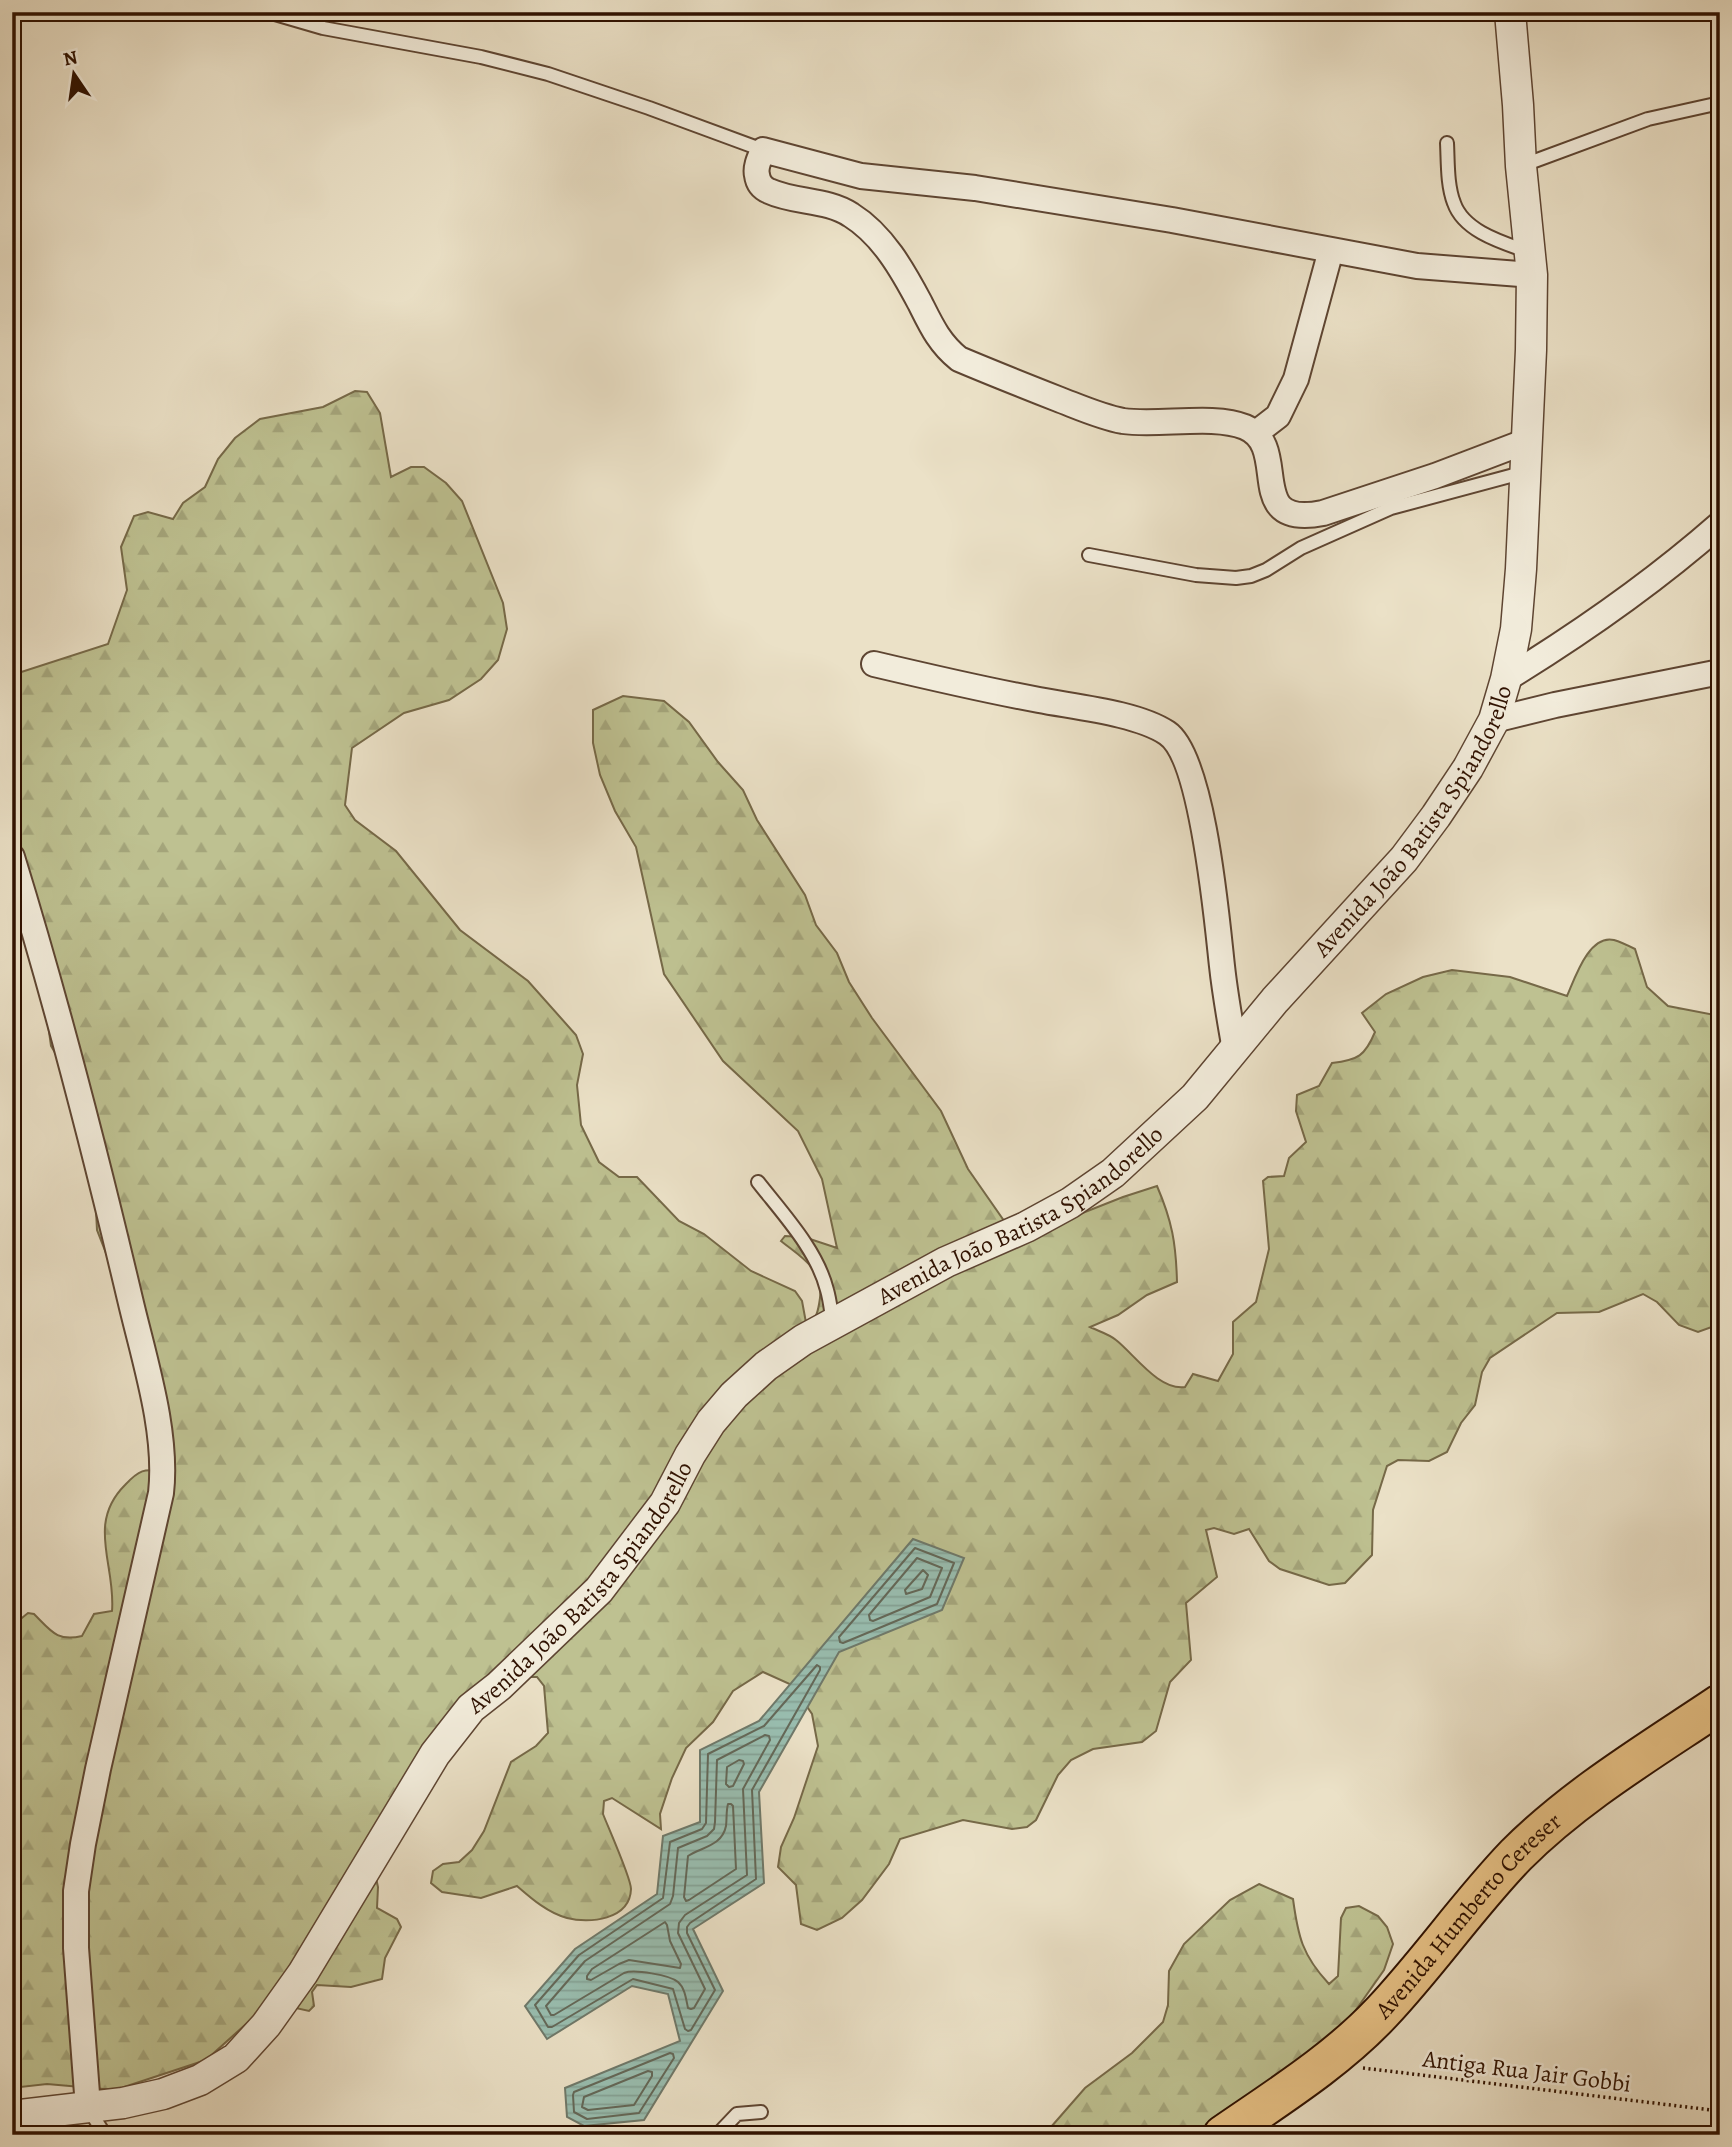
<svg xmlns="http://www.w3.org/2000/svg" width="1732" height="2147" viewBox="0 0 1732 2147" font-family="Alegreya,serif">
  <defs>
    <pattern id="forest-firs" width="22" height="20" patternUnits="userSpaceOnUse" patternTransform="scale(1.75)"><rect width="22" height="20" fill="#bec191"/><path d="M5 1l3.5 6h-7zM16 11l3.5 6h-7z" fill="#a4a57b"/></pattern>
    <pattern id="water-rules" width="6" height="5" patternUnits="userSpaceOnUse" patternTransform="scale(1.75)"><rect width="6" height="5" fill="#99beb0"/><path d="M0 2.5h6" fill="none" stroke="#84a296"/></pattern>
  </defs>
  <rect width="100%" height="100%" fill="#ebe1c7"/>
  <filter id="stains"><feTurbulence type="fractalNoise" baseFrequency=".00286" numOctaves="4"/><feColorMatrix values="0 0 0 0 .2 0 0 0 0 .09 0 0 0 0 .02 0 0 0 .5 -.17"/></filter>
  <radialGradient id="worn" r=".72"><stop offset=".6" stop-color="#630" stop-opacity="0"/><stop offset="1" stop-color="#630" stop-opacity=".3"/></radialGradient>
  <!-- forest -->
  <path fill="url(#forest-firs)" stroke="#766948" stroke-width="2" d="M355 391 367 392 380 413 391 477 411 467H424L446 483 462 501 503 603 507 629 498 660 481 679 449 700 404 713 352 748 345 805 355 820 396 851 460 930 528 981 576 1035 583 1054 577 1085 581 1125 599 1162 619 1177H637L679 1221 704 1234 751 1271 795 1291 802 1301 807 1328C817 1316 818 1313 820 1298 823 1268 802 1258 781 1241L785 1236 804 1237 837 1248 822 1179 798 1131 723 1061 664 974 636 847 615 811 600 775 593 743V710L623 696 664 701 689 722 718 762 743 790 757 820 805 895 816 925 837 953 849 982 872 1018 941 1111 968 1169 1007 1225 1042 1226 1080 1214 1123 1197 1157 1186C1172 1221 1176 1243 1177 1282L1147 1295 1118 1315 1090 1327C1098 1331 1109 1334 1116 1340 1134 1354 1159 1391 1185 1387L1193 1374 1218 1381 1233 1354V1322L1256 1302 1269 1249 1263 1181 1268 1177 1284 1176 1289 1158 1306 1142 1296 1111 1297 1095 1319 1086 1332 1063C1358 1060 1365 1056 1375 1032L1362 1013 1386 994 1423 977 1452 970 1510 977 1567 996C1575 978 1589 934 1614 940 1621 942 1629 946 1635 949L1647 987 1668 1006 1720 1016V1324L1698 1332 1679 1325 1657 1302 1643 1294 1599 1312 1557 1313 1490 1358 1482 1372 1475 1405 1461 1423 1447 1452 1429 1461 1398 1460 1387 1466 1373 1510 1372 1555 1345 1583 1329 1585 1280 1569 1269 1561 1249 1529 1234 1534 1214 1528 1206 1530 1217 1577 1186 1603 1191 1660 1170 1682 1156 1731 1142 1742 1093 1749 1071 1760 1058 1775 1036 1820 1027 1827 1012 1829 963 1820 900 1839 889 1864 862 1900 842 1918 817 1930 801 1924 796 1885 778 1867 781 1847 794 1818 818 1746 812 1714 792 1685 763 1672 733 1691 713 1722 686 1748 672 1778 660 1814 661 1829 612 1798 604 1801 603 1814C608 1827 631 1878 631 1889 630 1920 589 1924 567 1918 548 1913 532 1899 517 1886L481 1898 442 1892 431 1883 433 1871 443 1864 459 1862 472 1850 484 1831 511 1762 536 1746 548 1733 544 1686 537 1677H529L467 1705 372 1859 378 1887 377 1908 397 1919 401 1927 385 1958 382 1979 351 1987 317 1985 312 1992 314 2006 309 2011 278 2004 266 2006 206 2060 115 2090 47 2084 12 2088V1626L28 1613 34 1614C51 1631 57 1642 82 1636L94 1614 112 1611C116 1565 86 1524 125 1485 139 1470 144 1468 164 1472L127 1307 97 1230 91 1113 51 1046 42 981 12 891V675L108 644 127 590 121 547 134 516 148 512 173 519 183 503 205 487 218 459 235 438 260 419 323 407Z
    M1259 1884 1293 1899C1298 1936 1302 1955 1329 1984L1338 1976 1341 1918 1346 1908 1359 1906 1378 1916 1387 1927 1393 1944 1384 1970 1341 2031 1211 2135H1023L1051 2127 1085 2088 1132 2053 1163 2022 1168 2005 1169 1971 1184 1944 1230 1900Z"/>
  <!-- water -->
  <path fill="url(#water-rules)" stroke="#6f796a" stroke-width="2" d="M913 1539 964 1558 942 1610 839 1652 759 1792 764 1883 693 1929 723 1991 644 2120 584 2126 567 2117 565 2088 680 2041 668 1994 632 1986 547 2039 525 2006 575 1949 657 1894 663 1836 700 1822V1750L759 1721Z"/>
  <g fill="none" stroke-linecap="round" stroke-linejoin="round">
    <!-- shore -->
    <path stroke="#646858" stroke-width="2" d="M915 1548 954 1563 937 1604 843 1643 840 1642 839 1637Z
      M917 1558 942 1568 930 1597 873 1621 870 1620 869 1615Z
      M923 1570 928 1575 922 1589 906 1594 905 1590Z
      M817 1665 820 1667V1670L752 1790 756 1879 690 1923 687 1927V1933L715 1990 691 2030 688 2031 685 2029 673 1989 633 1979 552 2027H548L535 2005 579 1955 663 1898 670 1842 702 1829 706 1823 708 1754 764 1726Z
      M765 1735 769 1736 770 1740 743 1789 747 1875 685 1915 679 1923 678 1933 705 1989 694 2008 691 2009 688 2008C686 1999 685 1988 678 1982 670 1975 634 1969 624 1973L554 2015H551L546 2006 585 1961 670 1904 673 1896 678 1848 707 1836 714 1829 715 1822 717 1760Z
      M739 1760 743 1761 744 1764 733 1786 729 1787 726 1784 727 1767Z
      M728 1804H731L733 1806 736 1869 689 1900 686 1901 684 1897 688 1856C702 1847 722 1846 726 1826 727 1818 726 1811 728 1804Z
      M665 1922 667 1925 670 1941 681 1964 680 1968 629 1960 619 1964 591 1980 587 1979V1976L592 1969Z
      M670 2053 673 2054 674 2058 639 2113 587 2119 574 2112 573 2095 574 2092Z
      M648 2071 652 2072V2076L634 2105 588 2110 582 2107 584 2097Z"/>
    <defs>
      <path id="service" d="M268 12 323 28 481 57 548 74 649 108 763 150
        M1447 143C1448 162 1447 185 1454 203 1464 232 1504 243 1529 252
        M1521 166 1648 119 1720 103
        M1089 555 1196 575 1236 578 1251 576 1266 570 1301 548 1391 508 1525 472
        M758 1182C783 1214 817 1250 827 1290 830 1300 831 1312 833 1323
        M88 2108 105 2135
        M717 2135 737 2114 761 2112"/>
      <path id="minor" d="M1256 433 1278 416 1296 379 1331 250
        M1527 441 1435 476 1323 513C1241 529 1293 447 1245 427 1214 414 1159 426 1123 421 1101 417 1079 407 1058 399 1025 386 992 373 959 359 939 343 931 325 920 303 903 271 883 235 851 215 827 199 795 203 769 191 762 188 758 183 757 175 755 167 760 157 763 150L861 176 975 188 1172 220 1417 266 1532 275
        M874 664C929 677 984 690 1039 700 1075 707 1137 713 1167 733 1203 757 1217 921 1222 966 1225 994 1230 1022 1235 1050
        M1506 679C1581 633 1654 582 1720 524
        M1494 720 1555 705 1720 672
        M12 857C57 1003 95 1151 130 1299 144 1359 168 1432 161 1493L98 1769 83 1844 76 1891V1948L88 2107"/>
      <g id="tertiary">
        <path id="s1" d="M12 2116 123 2103 163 2094 200 2080 236 2058 266 2025 303 1973 435 1754 471 1708 499 1686 599 1590 665 1503 690 1455 711 1422 734 1395 766 1366 803 1340 946 1262 1026 1227 1070 1203 1113 1173 1195 1097 1275 1000 1404 859 1436 816 1468 768 1494 720 1506 679 1516 629 1521 569 1531 350 1532 275 1521 166 1518 105 1510 12"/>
      </g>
      <g id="primary">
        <path id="s2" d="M1223 2135C1278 2097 1336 2061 1382 2012 1429 1962 1468 1905 1516 1855 1576 1795 1650 1751 1720 1704"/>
      </g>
    </defs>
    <!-- service casing -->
    <use href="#service" stroke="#5e4532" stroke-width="16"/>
    <!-- minor casing -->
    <use href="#minor" stroke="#5e4532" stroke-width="28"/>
    <!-- tertiary casing -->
    <use href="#tertiary" stroke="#5e4532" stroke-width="33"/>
    <!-- primary casing -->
    <use href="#primary" stroke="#2f1100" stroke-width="42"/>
    <!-- path -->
    <path stroke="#2f1100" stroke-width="3.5" stroke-dasharray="2 3.5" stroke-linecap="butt" d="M1363 2068 1720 2111"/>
    <!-- service -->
    <use href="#service" stroke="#f2ecdb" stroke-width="12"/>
    <!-- minor -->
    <use href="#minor" stroke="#f2ecdb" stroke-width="24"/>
    <!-- tertiary -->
    <use href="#tertiary" stroke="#f2ecdb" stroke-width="30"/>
    <!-- primary -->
    <use href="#primary" stroke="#e6c084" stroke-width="38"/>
  </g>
  <g text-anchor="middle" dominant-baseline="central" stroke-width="5" stroke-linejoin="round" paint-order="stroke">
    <!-- street labels -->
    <g font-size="24" fill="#2f1100" stroke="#f2ecdb">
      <text stroke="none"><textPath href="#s1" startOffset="1976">Avenida João Batista Spiandorello</textPath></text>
      <text stroke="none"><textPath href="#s1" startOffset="1409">Avenida João Batista Spiandorello</textPath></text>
      <text stroke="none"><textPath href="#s1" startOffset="821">Avenida João Batista Spiandorello</textPath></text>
      <text stroke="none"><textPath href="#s2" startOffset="331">Avenida Humberto Cereser</textPath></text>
      <text transform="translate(1527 2071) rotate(7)">Antiga Rua Jair Gobbi</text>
    </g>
  </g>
  <!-- margin -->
  <rect width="1732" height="2147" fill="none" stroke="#ebe1c7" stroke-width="42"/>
  <rect x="14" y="14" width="1704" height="2119" fill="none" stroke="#2f1100" stroke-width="3.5"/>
  <rect x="21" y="21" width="1690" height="2105" fill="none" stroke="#2f1100" stroke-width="2"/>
  <!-- north arrow -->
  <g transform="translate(74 74) rotate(347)" stroke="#f2ecdb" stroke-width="5" paint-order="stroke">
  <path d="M0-5L12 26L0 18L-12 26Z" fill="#2f1100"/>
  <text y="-10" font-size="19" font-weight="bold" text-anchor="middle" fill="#2f1100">N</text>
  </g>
  <rect width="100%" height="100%" filter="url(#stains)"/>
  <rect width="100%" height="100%" fill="url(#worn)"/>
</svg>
